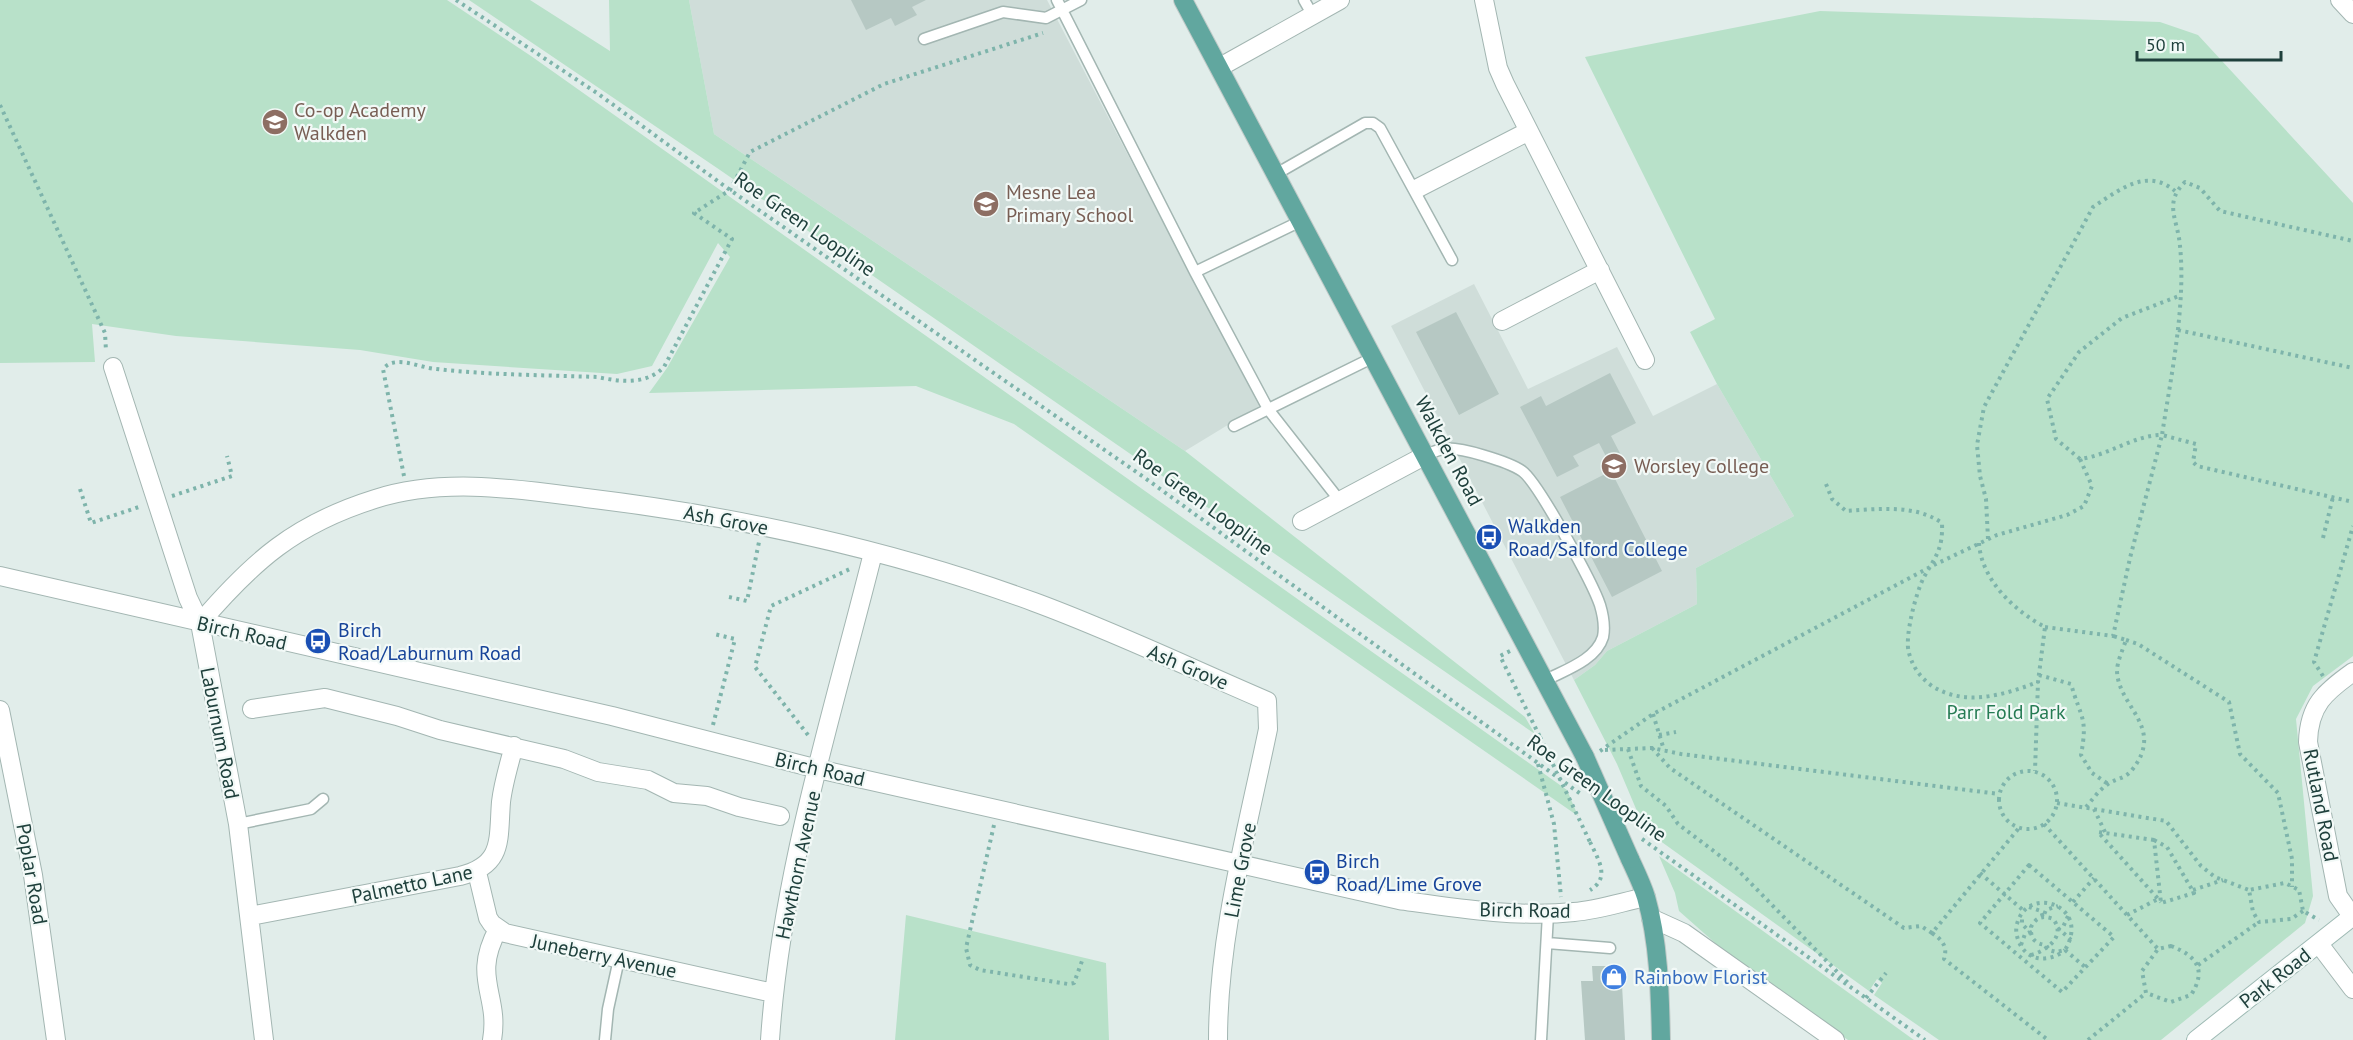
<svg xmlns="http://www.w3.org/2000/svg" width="2353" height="1040" viewBox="0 0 2353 1040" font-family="'PT Sans',sans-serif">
  <rect width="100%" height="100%" fill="#e1edea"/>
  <!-- built -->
  <path fill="#cfddd9" d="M689 0H1047L1259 406 1185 451 714 134Z
    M1474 284 1528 389 1617 347 1653 416 1717 384 1794 516 1696 568 1697 604 1607 651 1595 665 1574 680 1391 326Z"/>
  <!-- green -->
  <path fill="#b8e1c9" d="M0 0H447L531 56 1567 790 1578 816 1014 424 916 386 649 393 667 368 730 257 718 243 652 366 617 374 433 362 360 350 176 336 92 324 95 362 0 363Z
    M469 0H530L610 51 609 0H689L714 134 1185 451 1525 717 1535 734 720 170Z
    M1820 11 2160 22 2198 35 2353 203V656L2313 686 2296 719 2313 896 2305 923 2161 1040H1939L1874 995 1882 983 1877 979 1869 991 1645 830 1617 764 1574 680 1595 665 1607 651 1697 604 1696 568 1794 516 1717 384 1690 332 1715 319 1585 57Z
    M1659 856 1914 1040H1848L1723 950 1679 911 1675 893Z
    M906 915 1106 963 1109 1040H895Z"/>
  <!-- building -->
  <path fill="#b6c8c3" d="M851 0H926L912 7 917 15 895 26 891 18 866 30Z
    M1456 312 1499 394 1459 415 1416 332Z
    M1610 373 1636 423 1611 436 1623 459 1611 466 1599 443 1573 456 1579 466 1557 477 1520 407 1541 396 1546 406Z
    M1611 471 1662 571 1612 597 1560 497Z
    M1592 966H1621L1625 1040H1585L1581 981H1593Z"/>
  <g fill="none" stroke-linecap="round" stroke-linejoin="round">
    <defs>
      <path id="lane" d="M1057 0 1195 272 1268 409 1340 501
        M1304 0 1312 14
        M924 39 1003 12 1046 18 1081 0
        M1276 174 1365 123H1373L1380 128 1452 260
        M1195 272 1301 221
        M1234 426 1374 357
        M1426 455C1431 453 1437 450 1443 449 1459 446 1509 462 1522 471 1538 482 1593 584 1600 605 1603 615 1605 627 1603 637 1596 660 1565 670 1546 680
        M238 824 311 809 323 799
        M1547 943 1610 948
        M605 1040 608 1009 619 959
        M1541 1040 1548 914"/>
      <path id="street" d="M1484 0 1498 68 1505 84 1645 360
        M2340 0 2353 14
        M1220 67 1340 0
        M1418 188 1529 131
        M1502 321 1600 270
        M113 367 188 598 200 623 238 824 264 1040
        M1302 521 1426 455
        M0 576 612 716 818 769 1399 900C1456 908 1517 918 1574 912 1598 910 1622 902 1646 897
        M200 623C253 561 295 524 375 499 443 477 517 489 586 498 736 516 893 550 1034 602 1113 631 1190 668 1267 701L1268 729C1247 831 1218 936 1218 1040
        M252 709 325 698 397 716 440 730 564 759 598 772 648 780 674 793 707 796 739 807 780 816
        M0 710 33 875 56 1040
        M477 872 488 918 492 924 505 933 773 993
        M250 916 460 876C504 865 498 840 501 802 503 784 509 764 514 746
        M2352 916 2338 896 2308 742C2309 705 2325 692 2353 672
        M1651 918 1684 933 1835 1040
        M2319 944 2353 989
        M492 1040C500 994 471 979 498 929
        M770 1040C781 874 833 713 873 553"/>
      <path id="secondary" d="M2196 1040 2353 916"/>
      <path id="primary" d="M1183 0 1585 757
        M1630 859C1636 872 1642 884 1646 897 1659 942 1660 994 1661 1040"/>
    </defs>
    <!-- lane casing -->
    <use href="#lane" stroke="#a3b6b2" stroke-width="13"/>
    <!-- street casing -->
    <use href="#street" stroke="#a3b6b2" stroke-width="20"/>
    <!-- secondary casing -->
    <use href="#secondary" stroke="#9ebab4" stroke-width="20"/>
    <!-- primary casing -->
    <use href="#primary" stroke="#c0cac8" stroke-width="20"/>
    <!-- path -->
    <path stroke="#7eb4ab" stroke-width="4" stroke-dasharray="3 4.5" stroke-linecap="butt" d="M456 0 597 93 730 190 1145 478 1582 795
      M0 105 105 333 106 351
      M2178 330 2353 368
      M2080 459 2056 439 2047 399 2079 352 2122 318 2179 296
      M404 476 383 369C395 354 420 368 436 369 489 375 544 375 597 377 621 382 646 385 664 367L732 239 694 213 730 190 750 152 884 84 1043 33
      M1826 484 1832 499 1846 511C1878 509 1915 504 1942 523 1943 549 1936 556 1924 577 1916 592 1904 638 1909 653 1913 668 1921 678 1932 686 1965 707 2004 695 2038 682
      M80 489 91 523 139 507
      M172 496 232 476 227 456
      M2323 538 2333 497
      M1988 539 1986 499 1980 476 1977 445 1984 407 2093 207C2119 190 2147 167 2175 191
      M1979 543C1981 579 2014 611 2045 627L2038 682 2035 771
      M729 597 747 601 759 542
      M2045 627 2113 636 2130 558 2162 435 2196 444 2193 462 2197 466 2353 502
      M2126 640 2138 644 2229 702 2240 754 2278 793 2292 859V887
      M1510 651 1500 656 1540 737
      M2039 675 2071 684C2081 719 2088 717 2081 755L2092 773 2108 784
      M2323 676 2314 662 2353 526
      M1653 714 1664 750
      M713 725 735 639 714 634
      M808 735 755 667 771 606 852 568
      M1659 735 1676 732
      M1652 748 1670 768 1904 928 1921 926 1932 933 2019 828
      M1628 749 1641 786 1666 806 1678 824 1736 868 1850 985
      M1605 750 1652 748 1681 754 1999 794
      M1600 751 1653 714 1934 565 1997 535 2067 515 2084 506 2092 486 2080 459C2110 455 2134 435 2162 435 2171 376 2186 305 2180 246 2178 220 2163 203 2185 182L2200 188 2220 211 2353 241
      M1538 764 1554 824 1561 897
      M1999 800a29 29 0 1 1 58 0a29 29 0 1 1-58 0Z
      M2057 803 2166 821 2201 866 2215 877 2249 890
      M2086 807C2092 800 2100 789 2108 784 2117 778 2125 779 2132 770 2166 727 2118 707 2117 671 2117 662 2123 649 2126 640L2113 636
      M2094 809 2105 832
      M2044 824 2158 949
      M994 825 966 948 970 965 980 970 1068 984 1074 983 1082 961
      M1642 839 1925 1040
      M2154 840 2167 847 2194 893 2161 903Z
      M2154 840 2098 832 2161 902
      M1590 842C1598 859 1611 878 1590 890
      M2029 865 2114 937 2062 992 1980 923Z
      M1980 873 2024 911
      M2193 890 2223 880
      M2073 902 2094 878
      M2029 907 2041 911 2043 917 2046 910 2058 906
      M2303 911 2291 919 2259 922 2253 912 2249 890 2285 883 2299 890 2303 911 2319 920
      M2127 915 2158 899
      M2068 916 2063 927 2059 929 2071 940
      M1932 933C1942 940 1948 946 1944 959L2048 1040
      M2021 945 2025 934 2030 932 2022 924V917
      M2171 946C2197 956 2207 970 2191 995L2171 1002 2146 993 2142 971 2158 949Z
      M2065 950 2085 967
      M2031 955C2046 951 2067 936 2053 919 2043 915 2036 917 2031 927 2030 938 2035 944 2046 945L2049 950 2056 952 2065 950C2092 905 2027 884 2017 924 2015 931 2017 939 2021 946 2031 963 2052 961 2065 950
      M2198 965 2259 922
      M1866 998 1886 973
      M2088 1040 2146 993"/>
    <!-- lane -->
    <use href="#lane" stroke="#fff" stroke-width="10"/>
    <!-- street -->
    <use href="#street" stroke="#fff" stroke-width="18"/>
    <!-- secondary -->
    <use href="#secondary" stroke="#fff" stroke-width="18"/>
    <!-- primary -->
    <use href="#primary" stroke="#61a79f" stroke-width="18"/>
    <defs>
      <path id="primary-bridge" d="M1585 757 1630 859"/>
    </defs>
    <!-- primary-bridge casing -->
    <use href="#primary-bridge" stroke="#c0cac8" stroke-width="20" stroke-linecap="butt"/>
    <!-- path-bridge -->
    <path stroke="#7eb4ab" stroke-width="4" stroke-dasharray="3 4.5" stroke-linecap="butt" d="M1540 737 1590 842"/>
    <!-- primary-bridge -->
    <use href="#primary-bridge" stroke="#61a79f" stroke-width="18"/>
  </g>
  <!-- icons -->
  <defs>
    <symbol id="school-disc" viewBox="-11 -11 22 22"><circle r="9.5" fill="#8d6e63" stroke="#f2f9f7"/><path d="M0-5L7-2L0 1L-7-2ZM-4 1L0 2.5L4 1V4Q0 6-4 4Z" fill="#fff"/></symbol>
    <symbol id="university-disc" viewBox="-11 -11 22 22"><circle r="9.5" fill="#8d6e63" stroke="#f2f9f7"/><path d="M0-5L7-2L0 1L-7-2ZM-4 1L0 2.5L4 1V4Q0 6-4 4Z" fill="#fff"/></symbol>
    <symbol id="bus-disc" viewBox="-11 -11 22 22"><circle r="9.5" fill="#1a4fb4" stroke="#f2f9f7"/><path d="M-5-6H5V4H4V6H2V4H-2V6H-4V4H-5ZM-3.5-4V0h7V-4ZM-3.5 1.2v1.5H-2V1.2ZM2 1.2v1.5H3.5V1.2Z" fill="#fff"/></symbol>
    <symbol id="shop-disc" viewBox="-11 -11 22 22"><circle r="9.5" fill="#3f7fe0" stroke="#f2f9f7"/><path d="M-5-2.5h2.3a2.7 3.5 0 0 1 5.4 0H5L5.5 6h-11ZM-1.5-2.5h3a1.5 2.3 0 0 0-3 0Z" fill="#fff"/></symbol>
  </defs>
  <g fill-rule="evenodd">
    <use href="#school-disc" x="260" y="107" width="30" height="30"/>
    <use href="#school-disc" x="971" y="189" width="30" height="30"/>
    <use href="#university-disc" x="1599" y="451" width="30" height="30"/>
    <use href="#bus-disc" x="1474" y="522" width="30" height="30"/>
    <use href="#bus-disc" x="303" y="626" width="30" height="30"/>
    <use href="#bus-disc" x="1302" y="857" width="30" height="30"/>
    <use href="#shop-disc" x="1599" y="962" width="30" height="30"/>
  </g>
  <g text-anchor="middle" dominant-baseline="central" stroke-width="4.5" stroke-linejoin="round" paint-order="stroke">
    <!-- education labels -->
    <g font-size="20" fill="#785e54" stroke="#f2f9f7" text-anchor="start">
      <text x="294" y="110">Co-op Academy<tspan x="294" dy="23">Walkden</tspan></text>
      <text x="1006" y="192">Mesne Lea<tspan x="1006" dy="23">Primary School</tspan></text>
      <text x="1634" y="466">Worsley College</text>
    </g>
    <!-- street labels -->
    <g font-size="20" fill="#1f403c" stroke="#f2f9f7">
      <text transform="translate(805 224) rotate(35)">Roe Green Loopline</text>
      <text transform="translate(1449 451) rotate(62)">Walkden Road</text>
      <text transform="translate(1203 502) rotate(36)">Roe Green Loopline</text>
      <text transform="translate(726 520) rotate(11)">Ash Grove</text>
      <text transform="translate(242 633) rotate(13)">Birch Road</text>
      <text transform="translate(1188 667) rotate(23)">Ash Grove</text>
      <text transform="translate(220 733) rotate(79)">Laburnum Road</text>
      <text transform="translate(820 769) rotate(13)">Birch Road</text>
      <text transform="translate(1597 788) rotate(36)">Roe Green Loopline</text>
      <text transform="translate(2321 805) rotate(79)">Rutland Road</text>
      <text transform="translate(798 865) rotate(-78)">Hawthorn Avenue</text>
      <text transform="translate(1240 870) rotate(-79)">Lime Grove</text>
      <text transform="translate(32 874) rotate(80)">Poplar Road</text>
      <text transform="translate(412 884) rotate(-12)">Palmetto Lane</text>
      <text transform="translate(1525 910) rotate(1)">Birch Road</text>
      <text transform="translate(604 956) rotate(12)">Juneberry Avenue</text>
      <text transform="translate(2275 978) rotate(-38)">Park Road</text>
    </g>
    <!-- transit labels -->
    <g font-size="20" fill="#164399" stroke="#f2f9f7" text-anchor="start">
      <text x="1508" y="526">Walkden<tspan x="1508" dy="23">Road/Salford College</tspan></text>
      <text x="338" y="630">Birch<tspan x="338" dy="23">Road/Laburnum Road</tspan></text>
      <text x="1336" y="861">Birch<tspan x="1336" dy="23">Road/Lime Grove</tspan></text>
    </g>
    <!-- park labels -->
    <g font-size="20" fill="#257b53" stroke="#f2f9f7">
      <text x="2006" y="712">Parr Fold Park</text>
    </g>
    <!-- shop labels -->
    <g font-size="20" fill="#366cbe" stroke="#f2f9f7" text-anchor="start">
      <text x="1634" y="977">Rainbow Florist</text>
    </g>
  </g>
  <!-- scale -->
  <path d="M2137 51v9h144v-9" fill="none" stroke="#1f403c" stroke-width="3"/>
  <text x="2146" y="51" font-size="18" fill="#1f403c" stroke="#f2f9f7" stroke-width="4.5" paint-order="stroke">50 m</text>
</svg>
